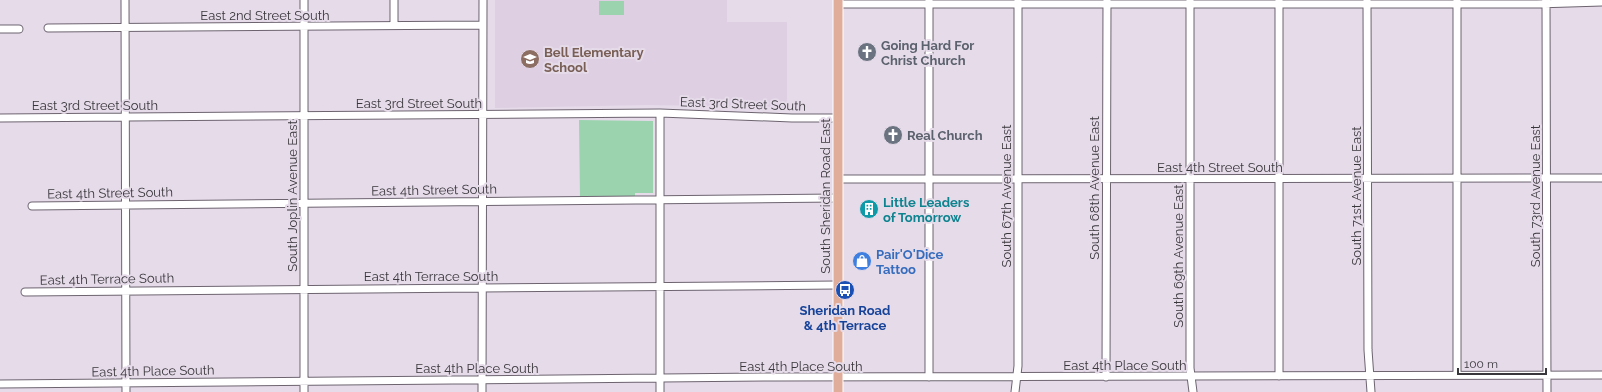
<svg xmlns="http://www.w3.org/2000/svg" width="1602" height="392" viewBox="0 0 1602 392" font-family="Raleway,sans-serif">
  <rect width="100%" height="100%" fill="#e5dbe9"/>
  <!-- built -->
  <path fill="#decfe3" d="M495 0H727V22H787V107L646 105 495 108Z"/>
  <!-- green -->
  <path fill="#9bd3af" d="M599 1H624V15H599Z
    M579 120 653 121V193H635V196L580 197Z"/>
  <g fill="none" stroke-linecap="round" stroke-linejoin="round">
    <defs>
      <path id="minor" d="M125 0 126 392
        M394 0V25
        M1190 0V368L1193 392
        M1279 0V376
        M1367 0 1368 350 1371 392
        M1546 0 1547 392
        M838 4H1537L1602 2
        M48 28 483 25
        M0 29H19
        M0 118 660 113 792 118H838
        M838 179 1602 178
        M32 206 837 198
        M25 292 837 285
        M1457 375V0
        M929 377V0
        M1106 377 1107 0
        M0 384 775 377 1602 375
        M304 392V0
        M482 392 483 0
        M660 392V113
        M1015 392 1018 366V0"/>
      <path id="major" d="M838 392V0"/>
    </defs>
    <!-- minor casing -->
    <use href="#minor" stroke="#6d6470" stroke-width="9"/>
    <!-- major casing -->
    <use href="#major" stroke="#fff" stroke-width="11"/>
    <!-- minor -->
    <use href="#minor" stroke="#fff" stroke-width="7"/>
    <!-- major -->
    <use href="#major" stroke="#e0ad9a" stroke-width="9"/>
  </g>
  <!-- icons -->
  <defs>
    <symbol id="church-disc" viewBox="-11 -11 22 22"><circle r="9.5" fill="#6b7280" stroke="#e5dbe9"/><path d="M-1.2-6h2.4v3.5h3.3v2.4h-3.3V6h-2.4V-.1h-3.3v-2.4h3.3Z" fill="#fff"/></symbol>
    <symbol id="school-disc" viewBox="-11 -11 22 22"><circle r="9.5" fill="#8d6e63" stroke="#e5dbe9"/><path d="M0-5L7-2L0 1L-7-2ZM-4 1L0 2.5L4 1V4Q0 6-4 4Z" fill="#fff"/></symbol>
    <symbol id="building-disc" viewBox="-11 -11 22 22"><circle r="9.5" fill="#0f9aa8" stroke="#e5dbe9"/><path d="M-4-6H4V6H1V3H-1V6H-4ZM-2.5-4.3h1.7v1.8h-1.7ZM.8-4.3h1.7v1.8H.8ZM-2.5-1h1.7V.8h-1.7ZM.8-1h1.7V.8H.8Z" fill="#fff"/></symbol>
    <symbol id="shop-disc" viewBox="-11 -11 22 22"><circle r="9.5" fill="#3f7fe0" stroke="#e5dbe9"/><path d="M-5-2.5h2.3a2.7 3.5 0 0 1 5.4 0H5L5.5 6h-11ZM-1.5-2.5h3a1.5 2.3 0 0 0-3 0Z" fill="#fff"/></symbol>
    <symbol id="bus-disc" viewBox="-11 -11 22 22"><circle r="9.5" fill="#1a4fb4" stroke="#e5dbe9"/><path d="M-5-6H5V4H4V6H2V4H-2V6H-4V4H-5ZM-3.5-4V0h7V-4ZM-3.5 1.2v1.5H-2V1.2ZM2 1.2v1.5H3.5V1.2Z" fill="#fff"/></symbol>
  </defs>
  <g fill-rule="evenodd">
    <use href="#church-disc" x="856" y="41" width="22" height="22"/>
    <use href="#school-disc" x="519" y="48" width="22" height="22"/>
    <use href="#church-disc" x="882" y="124" width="22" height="22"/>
    <use href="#building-disc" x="858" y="198" width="22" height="22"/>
    <use href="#shop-disc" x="851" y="250" width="22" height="22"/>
    <use href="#bus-disc" x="834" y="279" width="22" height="22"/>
  </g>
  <g text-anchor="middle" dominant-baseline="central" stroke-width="4" stroke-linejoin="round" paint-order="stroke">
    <!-- street labels -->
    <g font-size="13" fill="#3a373c" stroke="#e5dbe9">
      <text x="265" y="15">East 2nd Street South</text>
      <text x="419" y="103">East 3rd Street South</text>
      <text transform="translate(743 104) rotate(2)">East 3rd Street South</text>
      <text x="95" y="105">East 3rd Street South</text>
      <text x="1220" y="167">East 4th Street South</text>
      <text transform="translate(1094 188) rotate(-90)">South 68th Avenue East</text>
      <text transform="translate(434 190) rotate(-1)">East 4th Street South</text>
      <text transform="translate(110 193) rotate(-1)">East 4th Street South</text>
      <text transform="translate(292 196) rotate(-90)">South Joplin Avenue East</text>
      <text transform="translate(825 196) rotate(-90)">South Sheridan Road East</text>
      <text transform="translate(1006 196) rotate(-90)">South 67th Avenue East</text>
      <text transform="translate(1356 196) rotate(-90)">South 71st Avenue East</text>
      <text transform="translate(1535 196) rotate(-90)">South 73rd Avenue East</text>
      <text transform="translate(1178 256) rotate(-90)">South 69th Avenue East</text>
      <text x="431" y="276">East 4th Terrace South</text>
      <text transform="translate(107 279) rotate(-1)">East 4th Terrace South</text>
      <text x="1125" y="365">East 4th Place South</text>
      <text x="801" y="366">East 4th Place South</text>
      <text x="477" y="368">East 4th Place South</text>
      <text transform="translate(153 371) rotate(-1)">East 4th Place South</text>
    </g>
    <!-- worship labels -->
    <g font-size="13" font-weight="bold" fill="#5b616d" stroke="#e5dbe9" text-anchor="start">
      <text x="881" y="45">Going Hard For<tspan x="881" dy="15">Christ Church</tspan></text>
      <text x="907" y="135">Real Church</text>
    </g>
    <!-- education labels -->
    <g font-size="13" font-weight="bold" fill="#785e54" stroke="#e5dbe9" text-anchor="start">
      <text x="544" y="52">Bell Elementary<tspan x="544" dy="15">School</tspan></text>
    </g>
    <!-- culture labels -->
    <g font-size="13" font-weight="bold" fill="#0d838f" stroke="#e5dbe9" text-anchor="start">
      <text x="883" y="202">Little Leaders<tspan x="883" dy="15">of Tomorrow</tspan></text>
    </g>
    <!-- shop labels -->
    <g font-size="13" font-weight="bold" fill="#366cbe" stroke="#e5dbe9" text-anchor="start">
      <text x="876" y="254">Pair'O'Dice<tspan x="876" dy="15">Tattoo</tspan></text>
    </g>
    <!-- transit labels -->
    <g font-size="13" font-weight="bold" fill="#164399" stroke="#e5dbe9">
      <text x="845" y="310">Sheridan Road<tspan x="845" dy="15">&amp; 4th Terrace</tspan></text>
    </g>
  </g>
  <!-- scale -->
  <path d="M1458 368v6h88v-6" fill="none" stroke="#3a373c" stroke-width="2"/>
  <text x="1464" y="368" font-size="12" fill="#3a373c" stroke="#e5dbe9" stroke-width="3" paint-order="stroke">100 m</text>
</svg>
